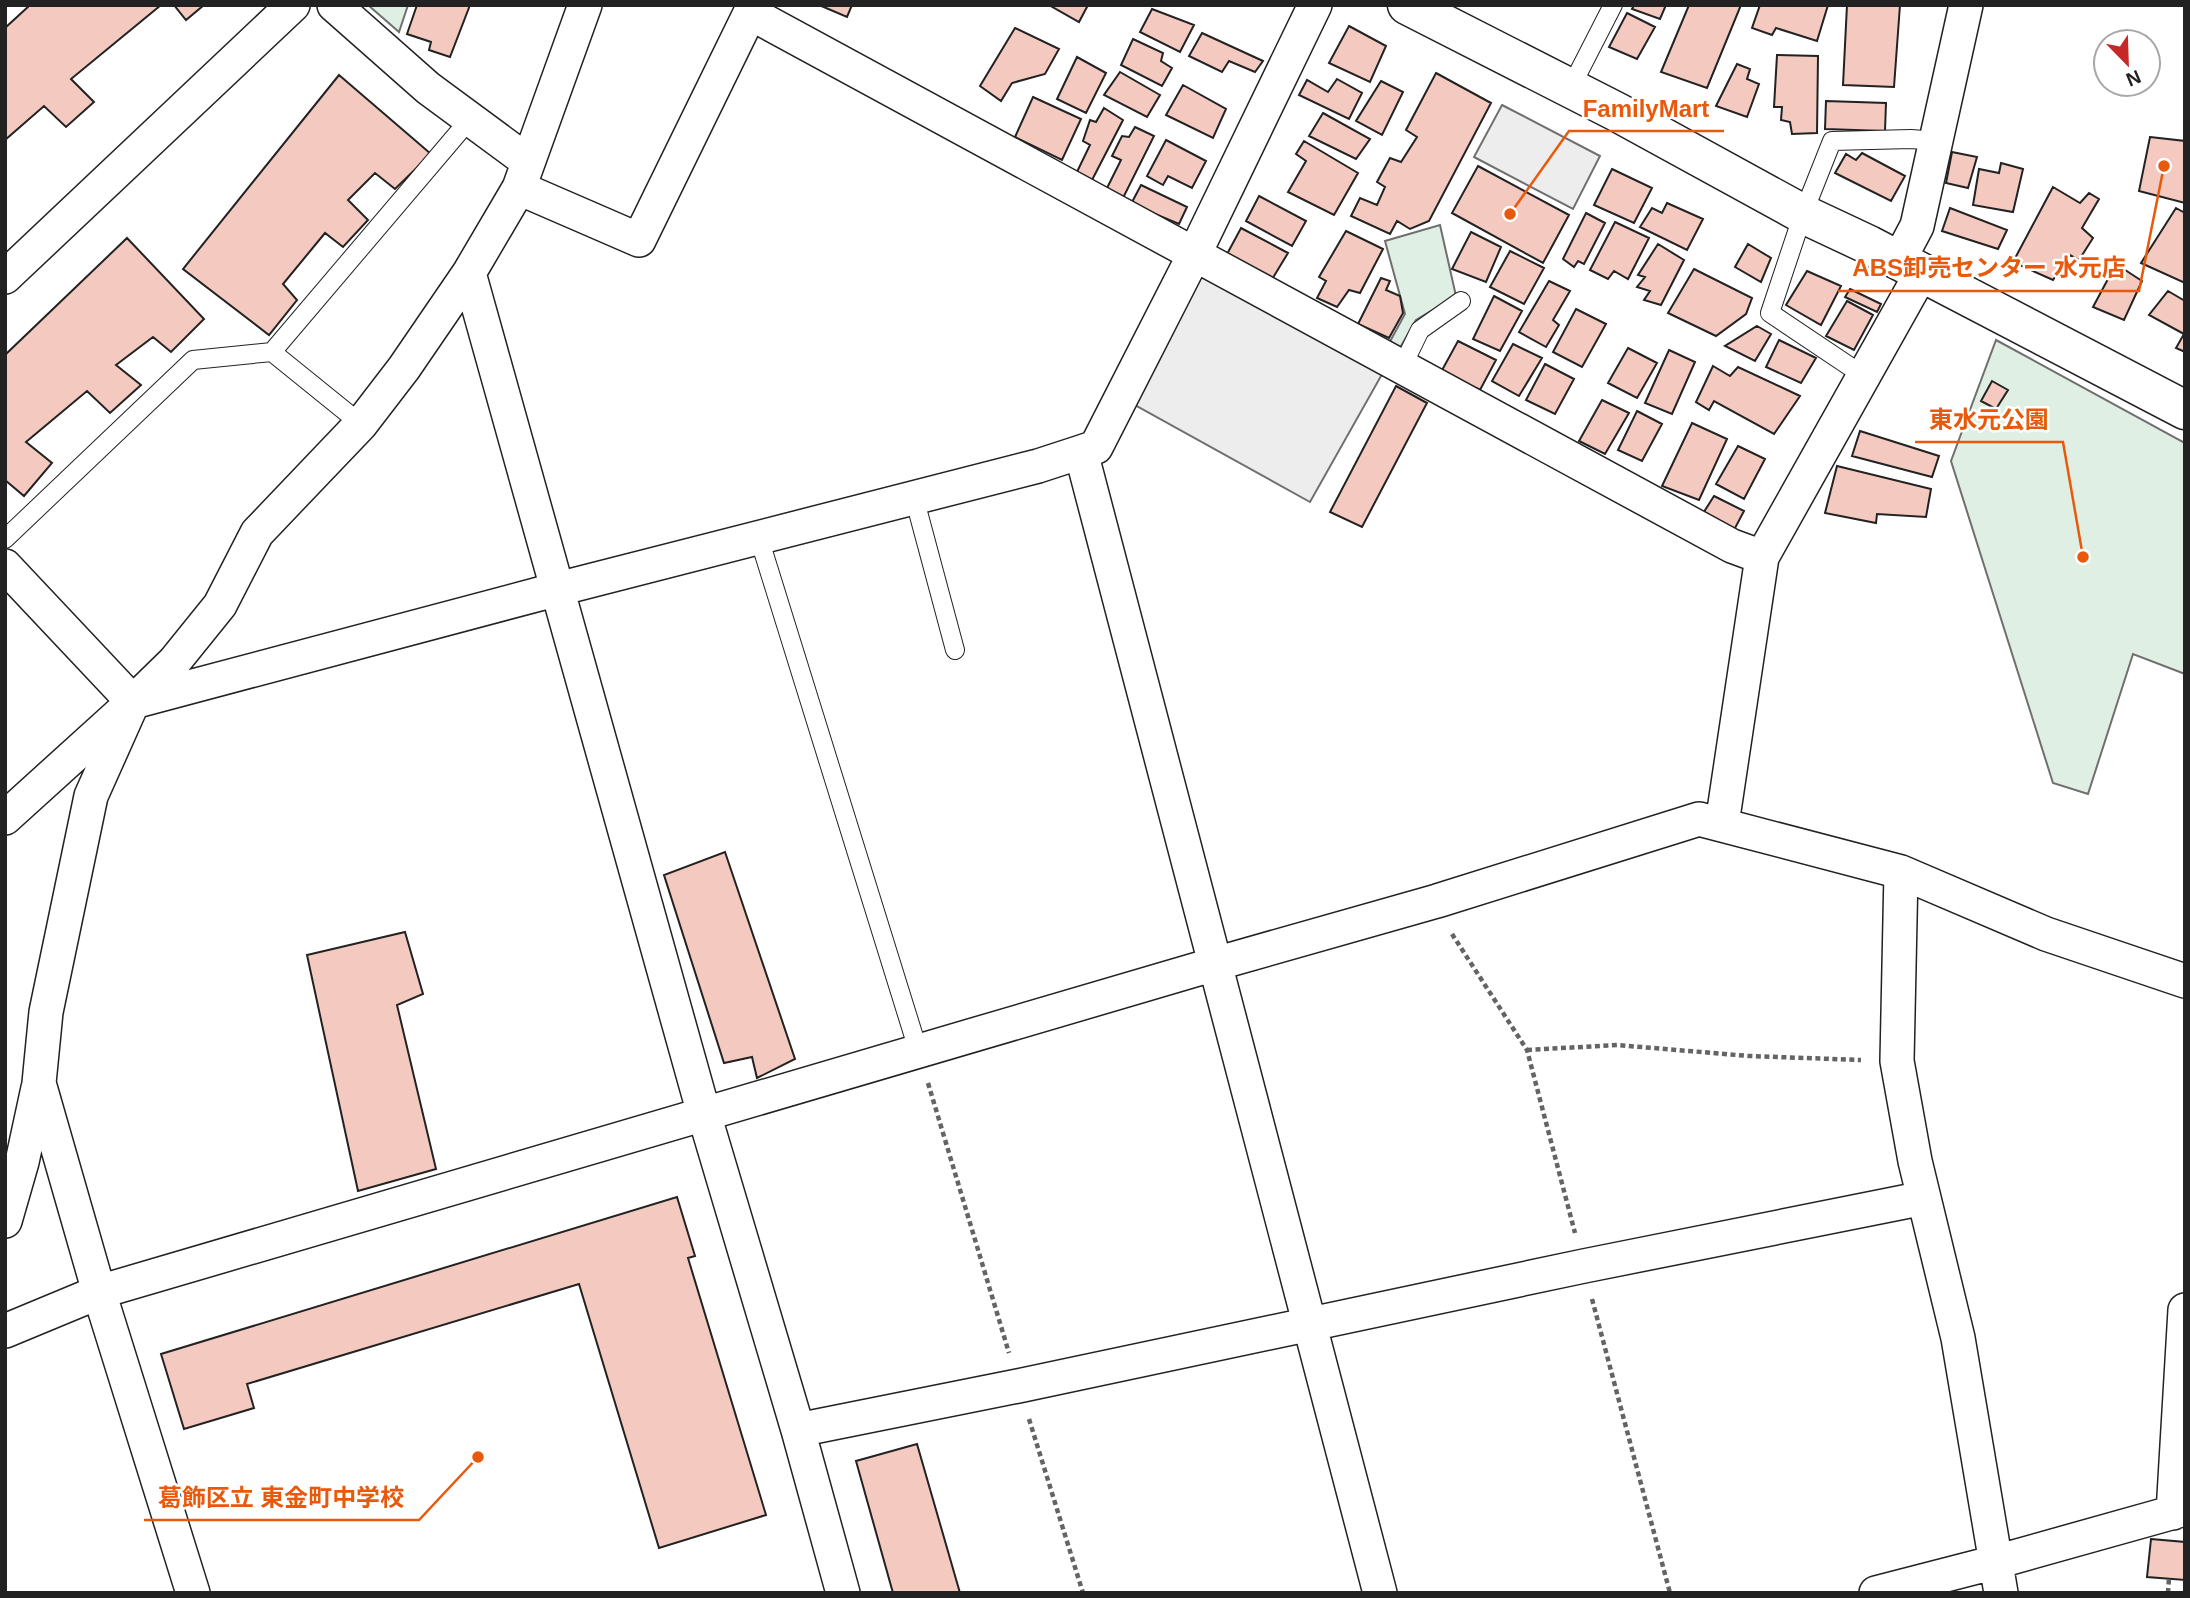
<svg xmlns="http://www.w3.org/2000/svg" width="2190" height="1598" viewBox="0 0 2190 1598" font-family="Arial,'Noto Sans JP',sans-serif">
  <rect width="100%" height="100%" fill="#fff"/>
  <!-- green -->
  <path fill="#e0efe3" stroke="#6f6f6f" stroke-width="2" d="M368 5H408L399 32Z
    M1440 225 1456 296 1416 320 1397 353 1387 347 1405 314 1385 241Z
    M1996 340 2185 443V674L2133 654 2088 794 2053 783 1951 461Z"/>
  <!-- parking -->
  <path fill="#ededed" stroke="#6f6f6f" stroke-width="2" d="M1502 105 1600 156 1573 209 1474 157Z
    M1195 266 1385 369 1310 502 1126 400Z"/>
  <!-- building -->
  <path fill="#f3c9c0" stroke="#222" stroke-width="2" d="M30 5H161L71 79 94 102 66 127 44 106 5 140V28Z
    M174 5H204L186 20Z
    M417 5H470L450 57 429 50 431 42 407 34Z
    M819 5H852L847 17Z
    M1049 5H1088L1079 22Z
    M1634 5H1666L1660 19 1632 9Z
    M1689 5H1741L1707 88 1661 72Z
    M1760 5H1828L1817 41 1776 28 1772 35 1752 28Z
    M1847 5H1900L1894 87 1843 85Z
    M1152 9 1194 25 1180 52 1140 32Z
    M1627 13 1655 27 1637 59 1609 47Z
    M1349 26 1386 46 1370 82 1329 63Z
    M1015 28 1059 49 1045 74 1012 83 1001 101 980 86Z
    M1202 33 1263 61 1255 72 1229 61 1222 72 1189 56Z
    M1133 39 1163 53 1161 61 1172 68 1162 86 1121 65Z
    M1777 55 1818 56 1817 133 1792 134 1790 122 1781 120 1782 107H1774Z
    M1077 57 1106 73 1086 113 1057 99Z
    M1737 64 1750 69 1747 79 1759 84 1747 117 1716 106Z
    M1120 72 1160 95 1147 117 1104 95Z
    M1436 73 1491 103 1429 221 1410 229 1397 221 1390 234 1351 216 1360 198 1377 205 1385 187 1377 182 1390 158 1401 162 1417 137 1406 130Z
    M339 75 431 154 395 189 375 173 348 200 368 220 343 247 325 233 283 284 297 300 269 335 183 269Z
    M1337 79 1362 93 1349 119 1299 95 1307 80 1328 92Z
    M1381 81 1403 92 1382 135 1356 121Z
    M1183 85 1226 109 1213 138 1166 115Z
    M1033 97 1081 119 1062 160 1015 137Z
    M1826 101 1886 103 1885 131 1825 129Z
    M1104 108 1123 120 1091 182 1075 176 1090 145 1083 141 1090 120 1096 122Z
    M1323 113 1370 139 1356 159 1309 136Z
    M1135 127 1154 136 1122 200 1105 192 1121 160 1112 156 1122 136 1129 137Z
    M2150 137 2185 141V203L2139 191Z
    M1166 140 1206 161 1192 188 1168 176 1163 185 1147 176Z
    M1304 141 1358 173 1334 215 1288 192 1306 161 1296 154Z
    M1952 152 1977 157 1968 188 1946 183Z
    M1862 153 1905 176 1891 201 1835 173 1846 154 1856 160Z
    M2001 163 2023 169 2013 212 1973 205 1979 169 1999 173Z
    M1478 166 1569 215 1543 263 1452 213Z
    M1612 169 1652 188 1634 223 1594 205Z
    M1141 185 1187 207 1179 224 1131 204Z
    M2053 187 2080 203 2089 193 2099 199 2082 228 2093 238 2079 260 2070 255 2053 280 2013 262Z
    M1259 196 1306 221 1292 246 1246 221Z
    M1667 203 1703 219 1687 250 1640 227 1652 208 1662 213Z
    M1950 208 2007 230 1998 249 1942 231Z
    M2176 208 2185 213V283L2141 263Z
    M1586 213 1605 223 1584 264 1578 261 1574 267 1563 259Z
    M1615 222 1649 238 1628 279 1614 271 1608 279 1590 270Z
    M1241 228 1288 253 1271 281 1226 256Z
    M1346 231 1383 249 1360 293 1349 290 1337 307 1317 298 1326 281 1319 277Z
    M1471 232 1501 247 1486 282 1452 269Z
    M127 238 204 319 171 352 153 337 116 365 141 385 110 413 87 391 26 442 52 463 24 496 5 480V355Z
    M1658 244 1684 260 1661 305 1644 300 1650 291 1637 287 1645 277 1638 275Z
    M1748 244 1771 258 1761 282 1735 267Z
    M1510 251 1544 268 1524 304 1490 287Z
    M2116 264 2142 281 2124 320 2093 307Z
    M1694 269 1752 298 1746 314 1716 336 1668 313Z
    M1807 271 1841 286 1821 325 1786 305Z
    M1381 278 1390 281 1386 290 1400 296 1403 313 1389 338 1358 324Z
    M1549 281 1570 291 1553 320 1559 325 1546 347 1519 332Z
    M1850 289 1881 304 1877 312 1845 297Z
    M2168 291 2185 301V352L2176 348 2184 334 2149 315Z
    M1494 296 1522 311 1500 351 1473 339Z
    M1847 301 1873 315 1854 350 1826 336Z
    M1576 309 1606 324 1582 367 1553 352Z
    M1757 326 1771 334 1755 361 1725 346Z
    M1779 340 1816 358 1801 383 1766 367Z
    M1458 341 1496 360 1480 390 1441 372Z
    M1513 344 1542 358 1519 396 1492 381Z
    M1628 348 1657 363 1637 398 1608 383Z
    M1669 350 1695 362 1672 414 1645 403Z
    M1545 364 1574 379 1555 414 1526 400Z
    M1713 366 1730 376 1738 367 1800 396 1774 434 1714 401 1709 410 1696 402Z
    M1992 381 2008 390 1996 409 1981 401Z
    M1396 386 1427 403 1362 527 1330 512Z
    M1602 400 1629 413 1605 454 1579 441Z
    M1637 411 1662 424 1642 461 1618 450Z
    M1692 423 1727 439 1699 500 1662 486Z
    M1860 431 1939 456 1932 477 1852 456Z
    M1738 446 1765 459 1744 499 1716 484Z
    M1837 466 1931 489 1926 517 1877 514 1876 523 1825 513Z
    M1714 496 1744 511 1733 532 1702 515Z
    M725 852 795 1059 757 1078 752 1057 724 1063 664 875Z
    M405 932 423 994 397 1005 436 1169 358 1191 307 955Z
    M677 1197 695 1256 688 1258 766 1515 659 1548 579 1284 247 1384 254 1408 184 1429 161 1354Z
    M917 1444 960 1593H893L856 1461Z
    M2151 1539 2185 1542V1580L2147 1577Z"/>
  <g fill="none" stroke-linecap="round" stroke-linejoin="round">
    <defs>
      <path id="lane" d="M1570 89 1613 5
        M272 352 361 424
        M1402 367 1420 330 1461 301
        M1864 376 1770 313 1803 214 1832 141 1911 139 1936 141
        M914 497 955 650
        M759 538 919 1053
        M5 539 193 360 272 352 470 119"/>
      <path id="street" d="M334 5 428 88 527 161
        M1315 5 1194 255 1096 447 1081 452 1380 1593
        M750 13 1732 546 1762 557
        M519 188 639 240 754 5
        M1899 260 1917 226 1966 5
        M469 273 704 1114 798 1430 843 1593
        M5 277 293 5
        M5 566 133 702
        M5 818 133 702 558 589 1038 466 1081 452
        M1722 824 1762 557 1922 272
        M1901 872 1897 1061 1915 1161 1958 1338 2001 1593
        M5 1221 22 1162 38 1088
        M5 1331 99 1292 1215 964 1437 901 1699 819 1901 872 2046 934 2185 981
        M798 1430 1018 1386 1584 1266 1924 1198
        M2173 1513 2185 1310
        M193 1593 99 1292 39 1083 46 1012 91 796 133 702 174 662 220 605 257 533 361 424 404 368 469 273 519 188 585 5
        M1876 1593 1996 1562 2185 1509"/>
      <path id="primary" d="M1407 5 1617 112 1803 214 1869 245 2185 410"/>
    </defs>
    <!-- lane casing -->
    <use href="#lane" stroke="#222" stroke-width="20"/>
    <!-- street casing -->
    <use href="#street" stroke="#222" stroke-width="36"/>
    <!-- primary casing -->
    <use href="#primary" stroke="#222" stroke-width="41"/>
    <!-- path -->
    <path stroke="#646464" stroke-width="4.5" stroke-dasharray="5 3.5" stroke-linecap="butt" d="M1452 934 1527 1050 1575 1233
      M1527 1050 1617 1045 1749 1056 1861 1060
      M928 1083 1009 1353
      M1592 1299 1670 1593
      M1029 1419 1083 1593
      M2168 1593 2169 1578"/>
    <!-- lane -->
    <use href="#lane" stroke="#fff" stroke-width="18"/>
    <!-- street -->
    <use href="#street" stroke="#fff" stroke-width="33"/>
    <!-- primary -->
    <use href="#primary" stroke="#fff" stroke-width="38"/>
  </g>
  <!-- callouts -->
  <path fill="none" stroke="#e8590c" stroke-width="2.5" d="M1510 214L1569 131H1724M2164 166L2139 291H1838M2083 557L2063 442H1915M478 1457L419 1520H144"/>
  <g fill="#e8590c" stroke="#fff" stroke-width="2.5">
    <circle cx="1510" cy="214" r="7"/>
    <circle cx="2164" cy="166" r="7"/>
    <circle cx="2083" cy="557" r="7"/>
    <circle cx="478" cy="1457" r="7"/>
  </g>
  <g font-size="24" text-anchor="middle" font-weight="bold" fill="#e8590c" stroke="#fff" stroke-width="5" stroke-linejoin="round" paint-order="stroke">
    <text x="1646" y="117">FamilyMart</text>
    <text x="1989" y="276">ABS卸売センター 水元店</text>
    <text x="1989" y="428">東水元公園</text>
    <text x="281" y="1506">葛飾区立 東金町中学校</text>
  </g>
  <!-- border -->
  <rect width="2190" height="1598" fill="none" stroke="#222222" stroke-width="14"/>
  <!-- north arrow -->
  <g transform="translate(2127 63) rotate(157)"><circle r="33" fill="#ffffff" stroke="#a7a7a7" stroke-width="2"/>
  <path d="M0-5L12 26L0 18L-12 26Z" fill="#c62828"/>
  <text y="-10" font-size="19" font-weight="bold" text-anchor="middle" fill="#222222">N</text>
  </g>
</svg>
